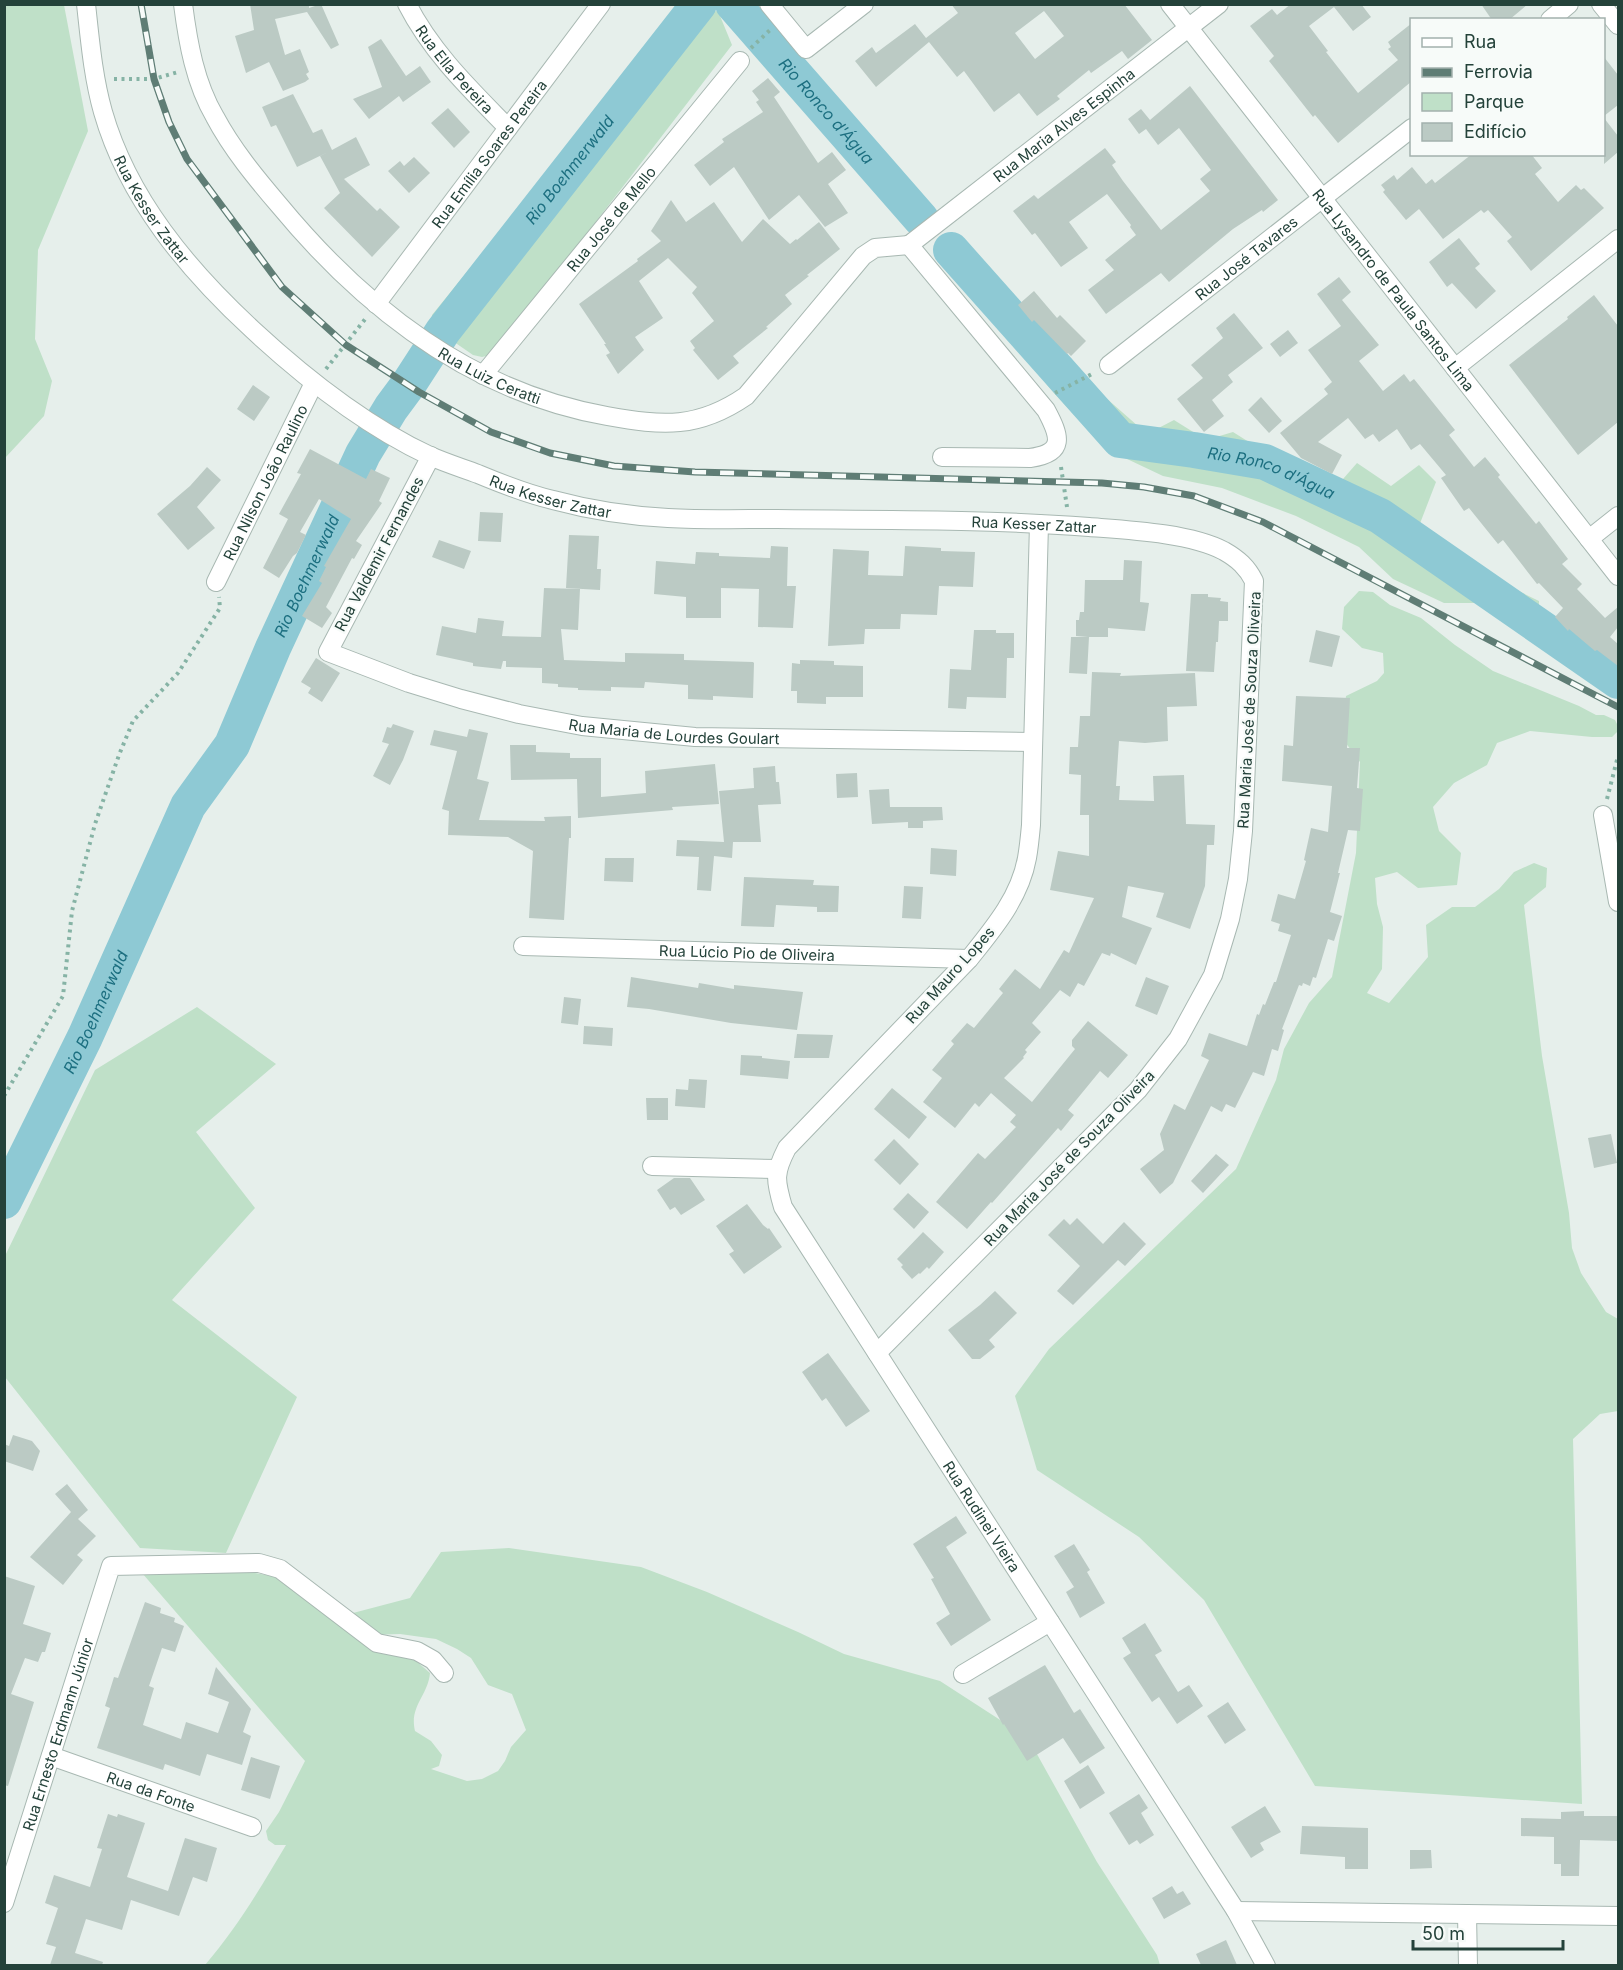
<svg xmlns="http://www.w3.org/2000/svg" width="1623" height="1970" viewBox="0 0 1623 1970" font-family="Inter,sans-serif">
  <rect width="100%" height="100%" fill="#e6efeb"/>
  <!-- green -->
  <path fill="#bfe0c8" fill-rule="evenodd" d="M5 4 64 5 88 131 38 250 35 339 52 381 44 416 5 458Z
    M718 11 732 45 494 354 482 357 473 355 431 326 432 315 675 16Z
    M972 262 1047 346 1147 434 1174 420 1206 440 1233 432 1297 472 1336 487 1357 463 1391 486 1419 465 1436 482 1419 526 1444 551 1465 554 1480 572 1539 601V616L1515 622 1484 603H1444L1393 579 1359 547 1296 516 1222 488 1163 476 1106 449 1054 393 965 287 952 267Z
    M1359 591 1373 592 1390 605 1421 618 1455 645 1493 671 1579 706 1596 715H1604L1615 720 1618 726V731L1612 737H1592L1530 731 1497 743 1487 765 1454 783 1433 807 1439 831 1461 853 1457 885 1418 888 1397 872 1375 878 1377 904 1383 927 1382 969 1367 993 1389 1003 1428 957 1426 925 1452 907H1475L1499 889 1514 872 1534 863 1547 868 1546 887 1524 905 1542 1056 1569 1213 1572 1248 1581 1273 1606 1312 1618 1319V1411L1600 1414 1573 1439 1582 1804 1315 1786 1204 1600 1139 1537 1037 1470 1015 1396 1049 1349 1236 1169 1276 1080 1284 1049 1309 1003 1332 977 1356 853 1360 762 1345 742 1343 722 1346 696 1377 681 1384 673 1383 653 1362 648 1342 629 1344 607Z
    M197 1007 276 1064 196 1132 255 1208 172 1300 297 1397 226 1553 140 1548 5 1377V1256L95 1070Z
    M509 1548 641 1567 707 1592 798 1632 844 1654 940 1681 1028 1738 1097 1862 1157 1955 1160 1965H205C237 1928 261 1887 286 1845H275L268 1840 266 1831 279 1812 305 1761 142 1573H255L277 1577 297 1590 341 1627 353 1613 410 1598 441 1552ZM400 1634 436 1639 457 1649 471 1658 488 1685 512 1694 526 1730 511 1747 505 1761 498 1771 482 1779 467 1781 431 1769 439 1766 442 1755 431 1741 415 1731C409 1706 428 1696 430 1673L415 1660 372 1650 358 1639 368 1635Z"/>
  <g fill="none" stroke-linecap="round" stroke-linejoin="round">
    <!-- river -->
    <g stroke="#8ec9d4" stroke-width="36">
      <path id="s1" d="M733 4 921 219"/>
      <path id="s2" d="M951 250 1120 440 1194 450 1265 462 1380 516 1618 681"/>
      <path id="s3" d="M4 1201 85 1037 188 806 232 745 273 648 363 454 391 408 408 385 443 331 699 4"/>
    </g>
  </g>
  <!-- building -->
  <path fill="#bbcac4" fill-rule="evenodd" d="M250 4H309V8L321 4 339 45 331 49 307 12 275 19 285 55 300 49 309 72 306 74 309 79 305 82 283 91 269 62 246 73 235 36 254 30Z
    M951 4H1124L1152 40 1128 59 1122 51 1091 73 1089 70 1057 96 1060 99 1037 116 1019 93 994 112 964 71 957 77 929 42 876 87 855 61 872 47 876 53 915 24 926 38 958 13ZM1044 11 1064 36 1035 59 1015 33Z
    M1291 4H1361L1371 17 1353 31 1334 7 1309 26 1328 51 1326 52 1358 93 1398 60 1388 49 1391 47 1388 42 1412 23V81L1338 143 1315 115 1313 117 1269 61 1274 56 1250 26 1272 9 1277 15Z
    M1481 4H1528L1509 20H1492Z
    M381 39 406 76 420 66 431 82 403 102 399 96 369 119 353 99 382 87 368 47Z
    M1604 57 1618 75V105L1604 116Z
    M768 78 780 92 774 97 818 163 832 152 846 170 828 184 848 213 825 227 799 195 769 220 734 167 710 186 694 165 724 142 722 139 763 112 756 102 759 100 752 91Z
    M1190 86 1278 200 1263 212 1262 210 1233 229 1169 282 1161 273 1106 314 1088 290 1114 270 1105 260 1136 235 1130 227 1131 225 1107 194 1069 222 1088 248 1061 267 1035 233 1032 235 1013 211 1034 195 1038 199 1105 148 1116 162 1112 165 1123 181 1161 230 1210 191 1200 179 1211 170 1179 128 1158 145 1146 129 1139 134 1128 119 1141 109 1150 120Z
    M293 94 313 133 322 129 332 150 356 137 370 165 344 179 377 211 380 208 400 227 372 257 324 208 340 193 320 156 328 152 297 167 276 125 271 127 262 107Z
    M448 108 470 132 454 148 431 123Z
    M1604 118 1618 136V152L1604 164Z
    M1472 154H1531L1542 168 1535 174 1558 202 1576 185 1581 190 1584 188 1604 208 1531 271 1507 241 1512 237 1488 210 1484 213 1481 210 1443 239 1419 209 1406 220 1383 192 1385 190 1381 185 1394 175 1397 180 1412 167 1426 184 1432 179 1435 183Z
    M414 157 430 173 409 193 388 171 400 161 404 166Z
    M671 200 686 222 714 202 742 242 763 219 790 244 796 239 797 240 819 222 840 249 807 275 809 276 785 295 792 304 766 327 768 328 733 356 739 363 718 380 693 350 695 348 690 341 714 321 692 293 697 287 668 258 639 281 663 318 635 337 644 350 618 374 606 355 610 353 604 344H606L579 304 638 261 637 259 661 241 651 231Z
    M1459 238 1480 264 1475 268 1496 291 1476 309 1452 283 1447 287 1429 262Z
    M1339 277 1351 292 1342 300 1379 345 1359 361 1383 391 1404 374 1410 382 1414 379 1455 430 1449 435 1474 467 1485 457 1500 475 1498 477 1536 524 1539 521 1568 559 1562 564 1582 584 1577 589 1605 618 1618 607V627L1610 637 1618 644V666L1597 650 1595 651 1569 629 1568 631 1555 617 1563 608 1539 583 1537 584 1503 540 1498 544 1469 508 1464 511 1441 478 1446 475 1420 444 1411 450 1397 429 1379 442 1373 434 1365 439 1348 418 1318 442 1342 455 1332 474 1301 458 1280 433 1328 394 1324 389 1332 382 1308 350 1341 326 1317 294Z
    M1034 291 1057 318 1060 315 1086 341 1071 356 1068 353 1067 354 1034 320 1032 322 1018 305Z
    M1594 295 1618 326V422L1578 455 1509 365 1568 319 1567 317Z
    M1234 313 1263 348 1228 375 1233 382 1212 400 1224 416 1204 432 1177 399 1203 378 1191 365 1223 338 1216 328Z
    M1288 330 1298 343 1280 357 1270 344Z
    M253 385 270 397 254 421 237 409Z
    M1261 397 1282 421 1269 433 1248 410Z
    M310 449 366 479 371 469 390 478 379 501 382 503 356 541 362 545 354 559 352 558 326 607 332 613 322 628 302 616 322 583 319 581 326 567 324 566 351 519 319 499 300 532 306 535 297 553 293 556 279 578 263 568 288 519 279 514 301 474 297 473Z
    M207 467 221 480 197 507 215 528 188 550 157 514 190 486Z
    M480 512 503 513 501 542 478 541Z
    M569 535 599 536 597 569H601L600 590 566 588Z
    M439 540 471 551 464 569 432 557Z
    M771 546 788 547 787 586H796L793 628 758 627 759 589 721 588V618H686V597L654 594 656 561 695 564 696 552 719 553V556L770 558Z
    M905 546 941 548V551L975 552 973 587 939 586 937 615 901 614 900 629H865L864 644 828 646 833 549 869 551 868 575 903 576Z
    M1124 560 1142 561 1140 602 1149 603 1145 631 1108 628V637H1089L1087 674 1069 673 1071 637H1088L1076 636V620H1079L1080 612H1084L1085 580H1123Z
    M544 588 580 589 578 630 561 629 564 660 625 662V653L684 654V660L753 662 754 663 753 698 713 696V700L688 699V685L645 682 644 688 611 687V691L578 690V688L558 687V684L542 683V668L506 667V661H503L501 669 473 666V663L436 655 442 626 476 633 478 618 504 621 502 636 541 637Z
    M1191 594H1208V597L1221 598 1220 601 1228 602V621H1219L1218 642H1216L1214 672 1186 671Z
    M974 630H996V633H1014V658H1007L1006 698 967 697 966 709 948 708 950 669 971 670Z
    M1316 630 1340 636 1332 667 1309 662Z
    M316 658 340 673 322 702 308 693 311 688 301 682Z
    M800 660 834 661V665L863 666V697H826V704L797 703V691H791L792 663 800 664Z
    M1092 672 1121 673 1120 676 1195 673 1197 706 1167 707 1168 741 1145 743 1119 741 1116 786H1120L1119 800 1154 801 1153 776 1184 775 1186 824 1215 825 1214 845H1207L1205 886 1190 929 1156 917 1164 893 1128 886 1122 917 1152 928 1136 965 1111 953 1110 956 1102 953 1084 986 1078 983 1070 997 1060 990 1032 1023 1041 1032 1025 1050 1027 1052 1023 1057 1024 1058 1004 1078 1032 1102 1075 1049 1072 1046V1040L1088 1021 1128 1055 1108 1078 1100 1071 1068 1110 1074 1115 1061 1131 1058 1128 992 1203 991 1202 967 1229 936 1202 978 1153 985 1159 1016 1127 1010 1122 1016 1115 991 1093 979 1107 975 1103 955 1128 923 1102 942 1078 932 1070 954 1044 951 1041 967 1023 974 1028 1003 993 999 989 1015 969 1040 989 1064 950 1069 953 1094 898 1050 890 1058 851 1089 856V815H1080L1081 775 1069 774 1070 747H1078L1080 716H1090Z
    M1296 696 1350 698 1347 748H1360L1357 788 1363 789 1360 831 1348 830 1338 873H1340L1330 912 1342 916 1334 941 1328 939 1316 978 1313 977 1310 986 1303 983 1302 986 1299 985 1282 1029 1284 1030 1278 1051 1272 1049 1264 1076 1253 1072 1235 1108 1226 1104 1222 1112 1211 1106 1173 1183 1160 1194 1140 1169 1164 1150 1160 1134 1174 1104 1185 1110 1209 1060 1201 1056 1209 1033 1247 1046 1257 1014 1259 1015 1263 1004 1265 1005 1274 982H1276L1291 935 1278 931 1280 924 1271 921 1278 894 1295 899 1306 861 1304 860 1311 828 1328 832 1332 786 1282 781 1284 745 1293 746Z
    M393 724 414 731 403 760 390 785 373 776 389 744 382 742 387 727 391 728Z
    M469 729 488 733 477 779 489 782 479 820 545 821 544 817 571 816V838H569L564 920 529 918 533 851 508 837 448 835 449 811 442 809 457 751 430 745 434 730 467 737Z
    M510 745H536V752L570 753V758H601V797L646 793 645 771 715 764 719 804 672 807 673 810 578 818 577 779 511 780Z
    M775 766 776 782H779L781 804 758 805 761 842H730H733L732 858 714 856 711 891 697 890 699 857 676 856 677 840 724 842 719 791 754 788 753 768Z
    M857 773 858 797 837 798 836 774Z
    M889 789 890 807H942L943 820 923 821V828H908V822L872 824 869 790Z
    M931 848 957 850 956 876 930 874Z
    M605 858H634L633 882 604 881Z
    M744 877 814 880 813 885 839 886 838 912H817V907L776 905 774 927 741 926Z
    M904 886 923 887 921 919 902 918Z
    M631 977 698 988 699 983 734 989V985L803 992 797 1030 731 1023 649 1009 627 1007Z
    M1146 977 1169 986 1157 1015 1135 1006Z
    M564 997 581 999 578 1025 561 1023Z
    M584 1026 613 1028 612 1046 583 1044Z
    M797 1034 833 1035 829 1058H794Z
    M741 1055 762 1056V1058L790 1061 788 1079 740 1075Z
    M689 1079 707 1080 705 1108 675 1106 676 1089 688 1090Z
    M892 1088 927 1117 909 1139 874 1109Z
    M646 1098H668V1120H647Z
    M1611 1134 1617 1163 1594 1168 1588 1138Z
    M894 1139 919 1164 900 1185 874 1160Z
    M1216 1154 1229 1165 1203 1193 1191 1181Z
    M674 1178H690L705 1200 681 1215 675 1207 670 1210 657 1190Z
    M908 1193 929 1212 914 1229 893 1209Z
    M747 1204 763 1225 768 1229 769 1228 782 1247 744 1274 729 1254 734 1251 716 1226Z
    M1077 1218 1103 1244 1124 1222 1146 1244 1125 1266 1118 1260 1073 1305 1057 1291 1080 1266 1048 1235 1064 1219 1070 1225Z
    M923 1232 944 1252 929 1269 927 1267 920 1274 919 1273 912 1279 901 1267 903 1265 897 1259Z
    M995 1291 1017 1313 989 1340 995 1347 980 1359H972L948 1330 980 1305Z
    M828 1353 870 1411 846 1427 826 1398 822 1401 802 1372Z
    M13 1435 32 1441 40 1451 33 1471 4 1461V1444L9 1446Z
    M67 1484 88 1510 78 1519 96 1536 77 1555 83 1560 63 1585 30 1557 71 1512 55 1494Z
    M956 1516 967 1533 946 1547 991 1620 951 1646 936 1623 950 1614 931 1579 934 1578 913 1544Z
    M1074 1544 1090 1570 1087 1572 1105 1603 1080 1618 1066 1592 1074 1587 1054 1556Z
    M4 1576 35 1586 23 1624 51 1633 45 1652H42L38 1662 25 1658 11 1694 34 1702 8 1786 4 1785Z
    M145 1602 161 1608 160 1613 175 1618 174 1622 184 1626 175 1652 162 1648 149 1686 154 1688 143 1725 181 1739 186 1722 218 1733 229 1702 208 1694 216 1667 251 1709 243 1732 251 1736 242 1765 207 1754 200 1776 165 1764 163 1770 97 1748 110 1708 105 1706 114 1677 118 1678Z
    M1145 1623 1162 1651 1155 1655 1178 1692 1189 1685 1203 1706 1177 1724 1159 1697 1152 1702 1123 1658 1131 1653 1122 1638Z
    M1045 1665 1074 1713 1080 1709 1105 1748 1080 1764 1063 1738 1027 1761 1004 1724 1003 1725 988 1698Z
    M1228 1702 1246 1730 1225 1744 1207 1716Z
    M251 1757 280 1766 270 1799 241 1790Z
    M1088 1765 1105 1793 1080 1809 1064 1781Z
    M1139 1794 1148 1808 1141 1813 1154 1835 1140 1844 1137 1840 1129 1845 1109 1813Z
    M1265 1806 1281 1832 1260 1843 1264 1850 1251 1858 1231 1827Z
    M1584 1811V1816H1618V1841L1580 1840 1579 1876H1561V1864H1554V1837L1521 1836V1818L1561 1819V1812Z
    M108 1814 117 1817 118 1814 145 1823 127 1877 168 1891 185 1838 217 1848 207 1882 193 1877 179 1916 131 1900 122 1930 86 1919 75 1953 103 1962 102 1965H50L56 1947 46 1944 58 1908 45 1903 54 1875 90 1887 102 1849 97 1848Z
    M1302 1826 1368 1828V1869H1345V1857L1300 1854Z
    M1410 1850H1431L1432 1868 1410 1869Z
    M1172 1886 1177 1894 1183 1891 1191 1904 1164 1919 1152 1898Z
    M1226 1940 1237 1965H1201L1196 1954Z"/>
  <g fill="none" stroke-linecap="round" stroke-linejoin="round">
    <defs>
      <g id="minor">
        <path id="s4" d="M86 4C90 40 93 77 103 112 128 199 188 270 253 330 306 379 364 425 430 456 446 463 462 468 478 474 502 484 527 494 553 500 590 510 630 516 668 518 704 520 741 519 777 519 881 520 985 519 1089 527 1127 530 1190 533 1224 551 1238 559 1247 567 1254 581L1243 831 1238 879 1230 919 1213 975 1178 1039 1138 1090 877 1353"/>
        <path id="s5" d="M183 4C188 43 195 83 215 117 232 149 256 178 279 205 365 309 471 392 607 416 663 426 698 429 746 396L863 256 875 248 909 245"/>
        <path id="s6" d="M407 4C432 53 471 90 508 128"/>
        <path d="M769 4 806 49 864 4"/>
        <path id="s7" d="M1170 4 1618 576"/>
        <path d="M1601 4 1618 25"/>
        <path d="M1550 20 1569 4"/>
        <path id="s8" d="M909 245 1219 4"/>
        <path d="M909 245 1046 410C1060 436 1066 453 1030 458L942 457"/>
        <path id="s9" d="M376 304 601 4"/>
        <path id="s10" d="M1109 365 1412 128"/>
        <path d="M1455 368 1618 239"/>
        <path id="s11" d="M483 375 740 61"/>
        <path id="s12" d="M431 456 328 652 409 683 461 699 519 714 582 726 695 737 1033 742"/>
        <path id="s13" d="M1039 524 1031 825C1030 836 1029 847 1027 858 1020 897 994 928 969 959L787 1148C774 1173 775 1180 783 1207L1236 1911 1266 1966"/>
        <path d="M1589 539 1618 516"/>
        <path id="s14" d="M216 582 314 383"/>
        <path d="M1603 815 1618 902"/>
        <path id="s15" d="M523 946 969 959"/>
        <path d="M652 1166 777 1169"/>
        <path d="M963 1674 1050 1622"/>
        <path id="s16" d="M51 1756 252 1827"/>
        <path id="s17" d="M4 1903 111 1566 259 1563 280 1569 377 1643 417 1651 433 1660 444 1673"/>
        <path d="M1236 1911 1618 1916"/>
        <path d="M1467 1914 1468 1966"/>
      </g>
    </defs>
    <!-- minor casing -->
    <use href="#minor" stroke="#a8b8b2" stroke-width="20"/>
    <!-- path -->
    <path stroke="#86b3a5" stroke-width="4" stroke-dasharray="3 4.5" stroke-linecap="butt" d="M751 48 770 30
      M114 79H154L178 72
      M326 369 366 318
      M1055 393 1094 373
      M1061 467 1067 507
      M1607 799 1618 756
      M4 1096 63 996 72 911 95 824 119 755 133 721 178 673 220 608 219 597"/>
    <!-- minor -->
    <use href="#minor" stroke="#fff" stroke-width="18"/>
    <defs>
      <path id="rail" d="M141 4 154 79 169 122 187 159 282 287 346 345 419 392 491 432 550 453 614 466 695 472 1102 483 1144 487 1194 496 1263 522 1618 707"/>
    </defs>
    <!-- rail casing -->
    <use href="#rail" stroke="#5f7d75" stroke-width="7"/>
    <!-- rail -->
    <use href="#rail" stroke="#f7fbf9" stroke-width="4.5" stroke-dasharray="14" stroke-linecap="butt"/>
  </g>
  <g text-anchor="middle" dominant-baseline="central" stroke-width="4.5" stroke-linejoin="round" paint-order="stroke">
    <!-- street labels -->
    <g font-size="15" fill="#24423a" stroke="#f7fbf9">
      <text stroke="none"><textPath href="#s6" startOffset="81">Rua Ella Pereira</textPath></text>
      <text stroke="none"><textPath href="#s8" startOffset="196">Rua Maria Alves Espinha</textPath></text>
      <text stroke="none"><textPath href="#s9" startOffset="188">Rua Emília Soares Pereira</textPath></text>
      <text stroke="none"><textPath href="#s4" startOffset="219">Rua Kesser Zattar</textPath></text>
      <text stroke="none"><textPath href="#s11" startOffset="202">Rua José de Mello</textPath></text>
      <text stroke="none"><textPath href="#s10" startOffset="174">Rua José Tavares</textPath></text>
      <text stroke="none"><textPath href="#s7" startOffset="363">Rua Lysandro de Paula Santos Lima</textPath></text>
      <text stroke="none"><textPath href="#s5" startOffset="501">Rua Luiz Ceratti</textPath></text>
      <text stroke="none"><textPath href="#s14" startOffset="111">Rua Nilson João Raulino</textPath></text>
      <text stroke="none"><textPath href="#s4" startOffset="723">Rua Kesser Zattar</textPath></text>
      <text stroke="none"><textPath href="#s4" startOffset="1209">Rua Kesser Zattar</textPath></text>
      <text transform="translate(379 554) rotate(-62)">Rua Valdemir Fernandes</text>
      <text transform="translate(1249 710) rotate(-87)">Rua Maria José de Souza Oliveira</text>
      <text stroke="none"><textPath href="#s12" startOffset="579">Rua Maria de Lourdes Goulart</textPath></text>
      <text stroke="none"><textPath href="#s15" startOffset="224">Rua Lúcio Pio de Oliveira</textPath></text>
      <text transform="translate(950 975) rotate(-48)">Rua Mauro Lopes</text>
      <text transform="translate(1069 1158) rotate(-46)">Rua Maria José de Souza Oliveira</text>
      <text stroke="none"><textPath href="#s13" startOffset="1144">Rua Rudinei Vieira</textPath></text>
      <text stroke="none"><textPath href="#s17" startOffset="177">Rua Ernesto Erdmann Júnior</textPath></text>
      <text stroke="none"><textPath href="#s16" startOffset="106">Rua da Fonte</textPath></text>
    </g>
    <!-- water labels -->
    <g font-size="16" font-style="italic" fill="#1c6f80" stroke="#f7fbf9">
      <text stroke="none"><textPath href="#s1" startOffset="142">Rio Ronco d'Água</textPath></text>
      <text stroke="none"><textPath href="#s3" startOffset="1182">Rio Boehmerwald</textPath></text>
      <text stroke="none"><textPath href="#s2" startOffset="410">Rio Ronco d'Água</textPath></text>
      <text stroke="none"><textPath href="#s3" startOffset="696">Rio Boehmerwald</textPath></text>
      <text stroke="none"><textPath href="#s3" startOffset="210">Rio Boehmerwald</textPath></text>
    </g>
  </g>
  <!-- border -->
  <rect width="1623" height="1970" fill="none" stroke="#24423a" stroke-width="12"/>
  <!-- legend -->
  <rect x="1410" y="18" width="195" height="138" fill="#f7fbf9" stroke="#a3b1ad" stroke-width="1.5"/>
  <rect x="1422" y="38" width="30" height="9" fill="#ffffff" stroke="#a3b1ad" stroke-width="1.5"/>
  <text x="1464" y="48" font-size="18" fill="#24423a">Rua</text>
  <rect x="1422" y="68" width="30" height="9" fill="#5f7d75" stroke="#a3b1ad" stroke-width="1.5"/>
  <text x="1464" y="78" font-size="18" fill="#24423a">Ferrovia</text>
  <rect x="1422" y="93" width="30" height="18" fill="#bfe0c8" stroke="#a3b1ad" stroke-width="1.5"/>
  <text x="1464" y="108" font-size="18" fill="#24423a">Parque</text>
  <rect x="1422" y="123" width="30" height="18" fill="#bbcac4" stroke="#a3b1ad" stroke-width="1.5"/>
  <text x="1464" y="138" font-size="18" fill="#24423a">Edifício</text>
  <!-- scale -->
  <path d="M1413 1940v9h150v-9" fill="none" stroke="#24423a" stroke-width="3"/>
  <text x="1422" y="1940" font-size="18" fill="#24423a" stroke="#f7fbf9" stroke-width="4.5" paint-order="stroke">50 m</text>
</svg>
